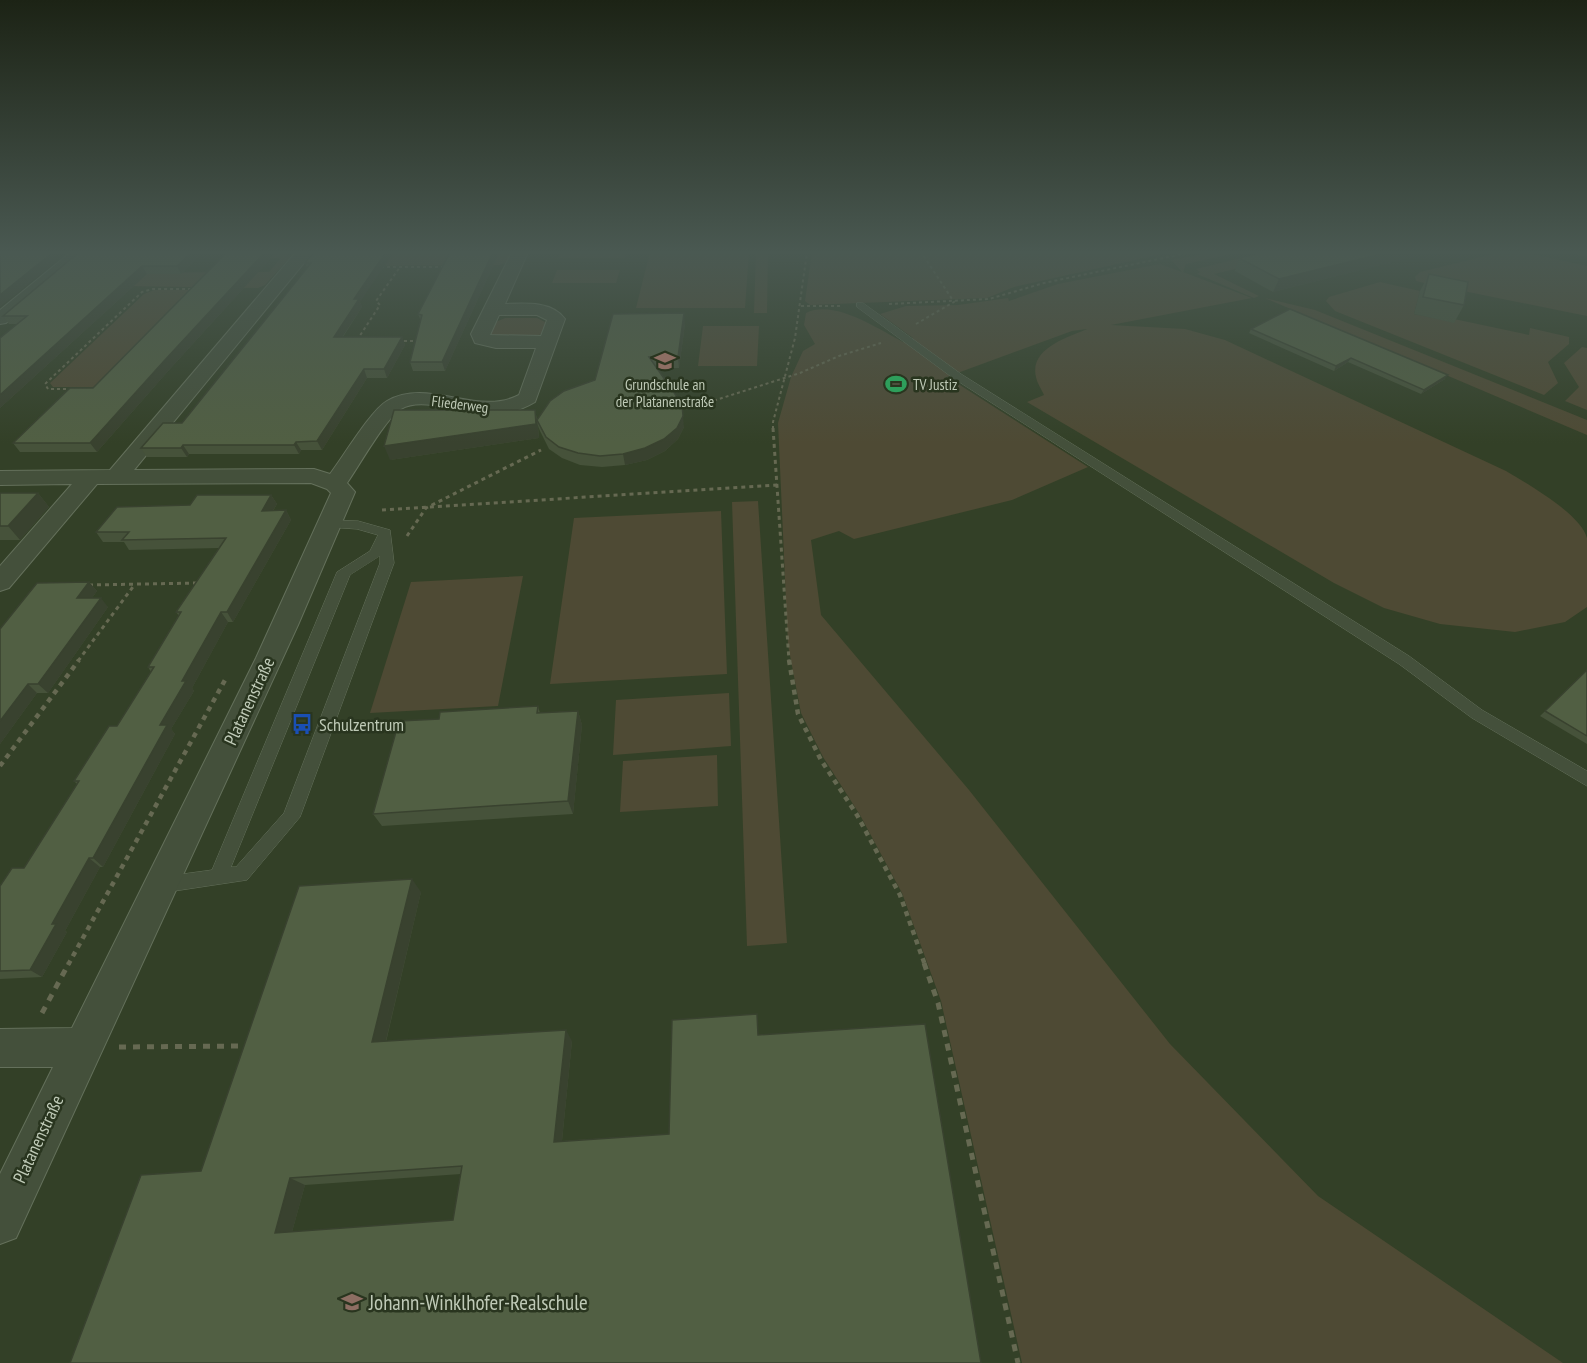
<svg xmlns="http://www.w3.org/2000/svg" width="1587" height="1363" viewBox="0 0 1587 1363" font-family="'PT Sans Narrow',sans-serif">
  <rect width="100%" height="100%" fill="#334027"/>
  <!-- green -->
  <path fill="#4e4a34" d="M276 252H284L290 257 265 285 258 288 122 286 58 288 100 253H116L93 273 269 272 281 258H271Z
    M319 252H512L507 262 500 265 314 266Z
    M560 252H626L625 258H558Z
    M650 252H749L745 308H636Z
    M756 252H768L767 313H754Z
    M812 252H1171L1014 287 987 298 810 305 805 301Z
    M1214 252H1240L1186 264 1183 272 1252 298 1111 325 1185 329 1225 340 1506 471C1526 483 1581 514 1587 538 1587 551 1587 591 1587 607L1565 622 1515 632 1440 624 1384 608 1334 583 1027 402 1044 395C1042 390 1037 383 1036 377 1029 348 1069 337 1087 329L1072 331 944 378 949 382 952 380 1088 467 1012 500 854 539 839 531 811 540 821 615 969 790 1170 1044 1318 1196 1563 1363H1022L941 1001 902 893 860 815 823 757 801 713 788 645 778 423 791 377 803 351 815 344 804 325 806 313C834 299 878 329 903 342L913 338 880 314 906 306 958 305 1008 298 1009 301 1058 284 1160 264 1182 272 1171 260Z
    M1266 252H1306L1214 274 1259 296 1254 298 1197 274 1200 272 1196 269Z
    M1498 253H1527L1587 266V316L1429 284 1416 281 1415 277 1420 272Z
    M557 270H620L616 283H552Z
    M1380 282 1420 291 1414 314 1453 322 1454 319 1529 335 1530 328 1569 337V344L1548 362 1558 383 1544 395 1335 311 1326 301 1329 297Z
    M154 290H223L136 387H53L50 383 144 294Z
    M1265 298 1315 310 1587 420V435Z
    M505 318H537L547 323 544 333C526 340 503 344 486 333L491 324Z
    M703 326H759L757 366H698Z
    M1582 347 1587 348V410L1565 401 1579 387 1564 363Z
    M758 501 787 943 747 946 732 502Z
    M721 511 727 674 550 684 574 518Z
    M523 576 498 706 370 713 411 582Z
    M729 693 731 746 613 755 616 700Z
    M717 755 718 806 620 812 623 761Z"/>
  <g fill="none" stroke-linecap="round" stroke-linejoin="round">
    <defs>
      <path id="service" d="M857 303H863L961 374 1409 656 1482 710 1587 771V786L1472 718 1399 664 953 378 857 307Z
        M331 520 358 521 390 530 394 563 300 817 247 880 161 893 155 891 152 885 155 879 161 877 212 870 337 572 370 551 378 535 357 529 327 527 325 524ZM380 556V563L284 813 236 867H231L350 575Z"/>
      <path id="minor" d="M71 252H89L6 323 0 324V310Z
        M296 252H313L134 470 314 469 330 474C343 457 371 410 387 401 429 377 477 417 519 395L536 348H496L475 343 471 334 512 252H528L505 304C525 303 552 301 565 319L535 402C522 410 507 414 492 415 466 417 425 395 401 409 385 419 359 466 347 483L355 492 298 625 16 1238 0 1244V1174L53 1067H0V1029L72 1028 256 658 331 493 327 489 311 483 97 484 9 588 0 591V566L72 484 0 485V471L110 470ZM499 315H537L547 320 541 336 490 335Z"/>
    </defs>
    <!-- service casing -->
    <use href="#service" stroke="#64705b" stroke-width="1"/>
    <!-- minor casing -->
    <use href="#minor" stroke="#64705b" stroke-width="2"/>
    <!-- path-far3 -->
    <path stroke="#666952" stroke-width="2" stroke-dasharray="3 3" stroke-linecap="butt" d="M381 267H445
      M889 304 989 299 1044 283 1192 252
      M801 306H843
      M916 324 954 302 921 252
      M357 340 380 305 376 301 400 267
      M398 341H421
      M72 389H48L45 384 142 292 153 289H193
      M697 406 800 373 839 356 881 343
      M773 429V422L795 338 807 252"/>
    <!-- path-far2 -->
    <path stroke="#666952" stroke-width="3" stroke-dasharray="4 4" stroke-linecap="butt" d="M773 428 789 661
      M382 510 777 485
      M407 536 426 508 541 450
      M89 585 198 583
      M78 661 135 584"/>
    <!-- path-far1 -->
    <path stroke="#666952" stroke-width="4.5" stroke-dasharray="5 5" stroke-linecap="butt" d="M789 660 798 714 821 760 857 815 900 895 925 965
      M0 766 79 660
      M68 965 225 680"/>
    <!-- path -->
    <path stroke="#666952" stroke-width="5" stroke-dasharray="7 7" stroke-linecap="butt" d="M924 963 938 1003 1018 1363
      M42 1013 69 963
      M119 1047 246 1046"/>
    <!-- service -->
    <use href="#service" fill="#44503b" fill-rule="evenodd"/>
    <!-- minor -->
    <use href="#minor" fill="#44503b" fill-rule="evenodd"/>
  </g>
  <!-- wall -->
  <path fill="#46523a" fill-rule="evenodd" d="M203 252 181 274H147L0 408V338L17 324H9L3 316 78 253Z
    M227 252H269L271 258 169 370 97 452H20L13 443 93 388Z
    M314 252 360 302 362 307 343 337H402L405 345 387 378H367L322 450H301L299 454H189L187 457H147L141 448 182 423 307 268 305 263Z
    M1432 252 1273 292 1235 271 1239 258Z
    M1578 252H1587V257L1578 255Z
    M498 255 445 371H413L410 362 421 321 418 314Z
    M1429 274 1464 305 1454 323 1414 314 1420 291Z
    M685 324 679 368H657L684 427 678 439 665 451 647 460 625 465 602 467 580 465 562 458 549 449 540 431 538 426 539 438 390 460 535 410 537 419 595 380Z
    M1251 329 1445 379 1421 394 1348 362 1334 371 1249 333Z
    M0 493H38L49 507 20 540H0Z
    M271 495 277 504 273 511 286 510 291 520 233 622H228L192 688 194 691 171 729 175 734 103 867H100L65 931 67 932 42 977 0 979V886L24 868 77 784 74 781 117 726 151 672 148 667 179 616 176 612 219 548 129 550 124 542H103L96 532 190 505Z
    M89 582 97 591 92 598 108 607 48 693H37L0 744V629Z
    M1587 670V744L1540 716Z
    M538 706 540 713 578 711 582 725 573 814 382 826 373 814 439 719Z
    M421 892 386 1042 572 1041 562 1141 669 1134 758 1034 981 1363H70L201 1171ZM461 1174 453 1220 292 1232 305 1185Z"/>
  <!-- shaded-wall -->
  <path fill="#39422f" d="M42 252H55L53 254 57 261 0 307V295Z
    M192 252H203L181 274 177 266Z
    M265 252H269L271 258 169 370 97 452 90 443 164 361Z
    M386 252H394L360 302 362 307 337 345 334 337 354 299Z
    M493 252H506L498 255 445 371 442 362Z
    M1389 252H1432L1273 292 1279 279Z
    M142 266 147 274 0 408V395Z
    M684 313 685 324 679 368 678 357Z
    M402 337 405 345 387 378 384 369Z
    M1351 358 1348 362 1334 371 1336 366Z
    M364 369 367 378 322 450 317 441Z
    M1448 375 1445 379 1421 394 1424 390Z
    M682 404 684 427 678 439 665 451 647 460 625 465 623 454Z
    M535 410 538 426 539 438 390 460 384 446Z
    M296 442 301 450 299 454 294 445Z
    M183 445 189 454 187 457 181 448Z
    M38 493 49 507 20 540 8 526Z
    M271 495 277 504 267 520 262 511Z
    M286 510 291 520 233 622 227 612Z
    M89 582 97 591 85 608 77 598Z
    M101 598 108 607 48 693 38 684Z
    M221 612 228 622 192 688 194 691 171 729 175 734 103 867 93 858 182 681Z
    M28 684 37 693 0 744V721Z
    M578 711 582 725 573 814 568 801Z
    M89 858 100 867 65 931 67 932 42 977 30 970 52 924Z
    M412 879 421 892 383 1053 372 1042Z
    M566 1030 572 1041 561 1150 554 1142Z
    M290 1178 305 1185 290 1239 275 1233Z"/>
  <!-- building -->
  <path fill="#515f43" stroke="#39422f" stroke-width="1.5" fill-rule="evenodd" d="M0 252H42L41 253H52L0 295Z
    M118 252H192L177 266H142L0 395V338L27 316H3L78 253H115Z
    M227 252H265L164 361 90 443H13L70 388H93Z
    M314 252H386L354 299H359L334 337H402L384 369H364L317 441 296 442 294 445H183L181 448H141L163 423H182L311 263H305Z
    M450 252H493L442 362H410L422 315 418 314Z
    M1264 252H1389L1279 279 1239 258Z
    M1429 274 1468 282 1464 305 1423 297Z
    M1290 309 1448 375 1424 390 1351 358 1336 366 1251 329Z
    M684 313 678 357H649L682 404 683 416 677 428 664 439 645 448 623 454 600 456 578 453 559 447 546 437 537 420 550 401 564 391 595 380 613 314Z
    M394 410H535L536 424 384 446Z
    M0 493H38L8 526H0Z
    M197 495H271L262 511 286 510 227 612H221L182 681H186L160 725H167L93 858H89L52 924H56L30 970 0 971V886L12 868H24L79 781H74L109 726H117L154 667H148L181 612H176L226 538 122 540 129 532H96L117 507 190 505Z
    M89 582 77 598H101L38 684H28L0 721V629L37 583Z
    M1587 670V736L1545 711Z
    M538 706 537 713 578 711 568 801 373 814 399 721 439 719 440 712Z
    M412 879 372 1042 566 1030 554 1142 669 1134 672 1020 757 1014 758 1035 925 1024 981 1363H70L141 1175 201 1171 299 886ZM462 1166 453 1220 275 1233 290 1178Z"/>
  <!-- sky -->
  <linearGradient id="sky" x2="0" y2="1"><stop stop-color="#1c2315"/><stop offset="0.57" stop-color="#4a5952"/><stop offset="1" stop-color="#4a5952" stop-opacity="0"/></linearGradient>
  <rect width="1587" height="443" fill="url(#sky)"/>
  <!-- icons -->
  <defs>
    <symbol id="school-bare" viewBox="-9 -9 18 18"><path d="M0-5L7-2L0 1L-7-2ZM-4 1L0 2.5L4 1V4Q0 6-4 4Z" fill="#8d6e63" stroke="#29351f" stroke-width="2.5" paint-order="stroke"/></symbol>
    <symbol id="stadium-bare" viewBox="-9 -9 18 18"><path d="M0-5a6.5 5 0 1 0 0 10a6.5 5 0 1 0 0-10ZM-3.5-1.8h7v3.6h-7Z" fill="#2e9e5b" stroke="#29351f" stroke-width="2.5" paint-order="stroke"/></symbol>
    <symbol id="bus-bare" viewBox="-9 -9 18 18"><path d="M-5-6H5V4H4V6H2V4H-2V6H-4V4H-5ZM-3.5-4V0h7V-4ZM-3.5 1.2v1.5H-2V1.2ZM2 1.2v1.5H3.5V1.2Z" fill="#1a4fb4" stroke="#29351f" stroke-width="2.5" paint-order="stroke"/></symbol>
  </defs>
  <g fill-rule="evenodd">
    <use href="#school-bare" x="650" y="346" width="30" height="30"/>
    <use href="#stadium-bare" x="881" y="369" width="30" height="30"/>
    <use href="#bus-bare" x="287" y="709" width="30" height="30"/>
    <use href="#school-bare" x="337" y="1287" width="30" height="30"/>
  </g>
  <g text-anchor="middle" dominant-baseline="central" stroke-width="5" stroke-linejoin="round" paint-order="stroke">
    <!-- far-poi labels -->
    <g font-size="15" fill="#bfcab7" stroke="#29351f">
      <text x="665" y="384">Grundschule an<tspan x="665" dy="17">der Platanenstraße</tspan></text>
      <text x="913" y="384" text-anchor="start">TV Justiz</text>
    </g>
    <!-- far-street labels -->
    <g font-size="15" fill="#bfcab7" stroke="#29351f">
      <text transform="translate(460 404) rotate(7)">Fliederweg</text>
    </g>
    <!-- street labels -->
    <g font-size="18" fill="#bfcab7" stroke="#29351f">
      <text transform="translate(249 701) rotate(-65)">Platanenstraße</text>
      <text transform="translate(38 1139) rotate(-65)">Platanenstraße</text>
    </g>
    <!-- poi labels -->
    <g font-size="18" fill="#bfcab7" stroke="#29351f" text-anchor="start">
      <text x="319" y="724">Schulzentrum</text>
    </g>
    <!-- near-poi labels -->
    <g font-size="21" fill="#bfcab7" stroke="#29351f" text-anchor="start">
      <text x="369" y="1302">Johann-Winklhofer-Realschule</text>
    </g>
  </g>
</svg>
